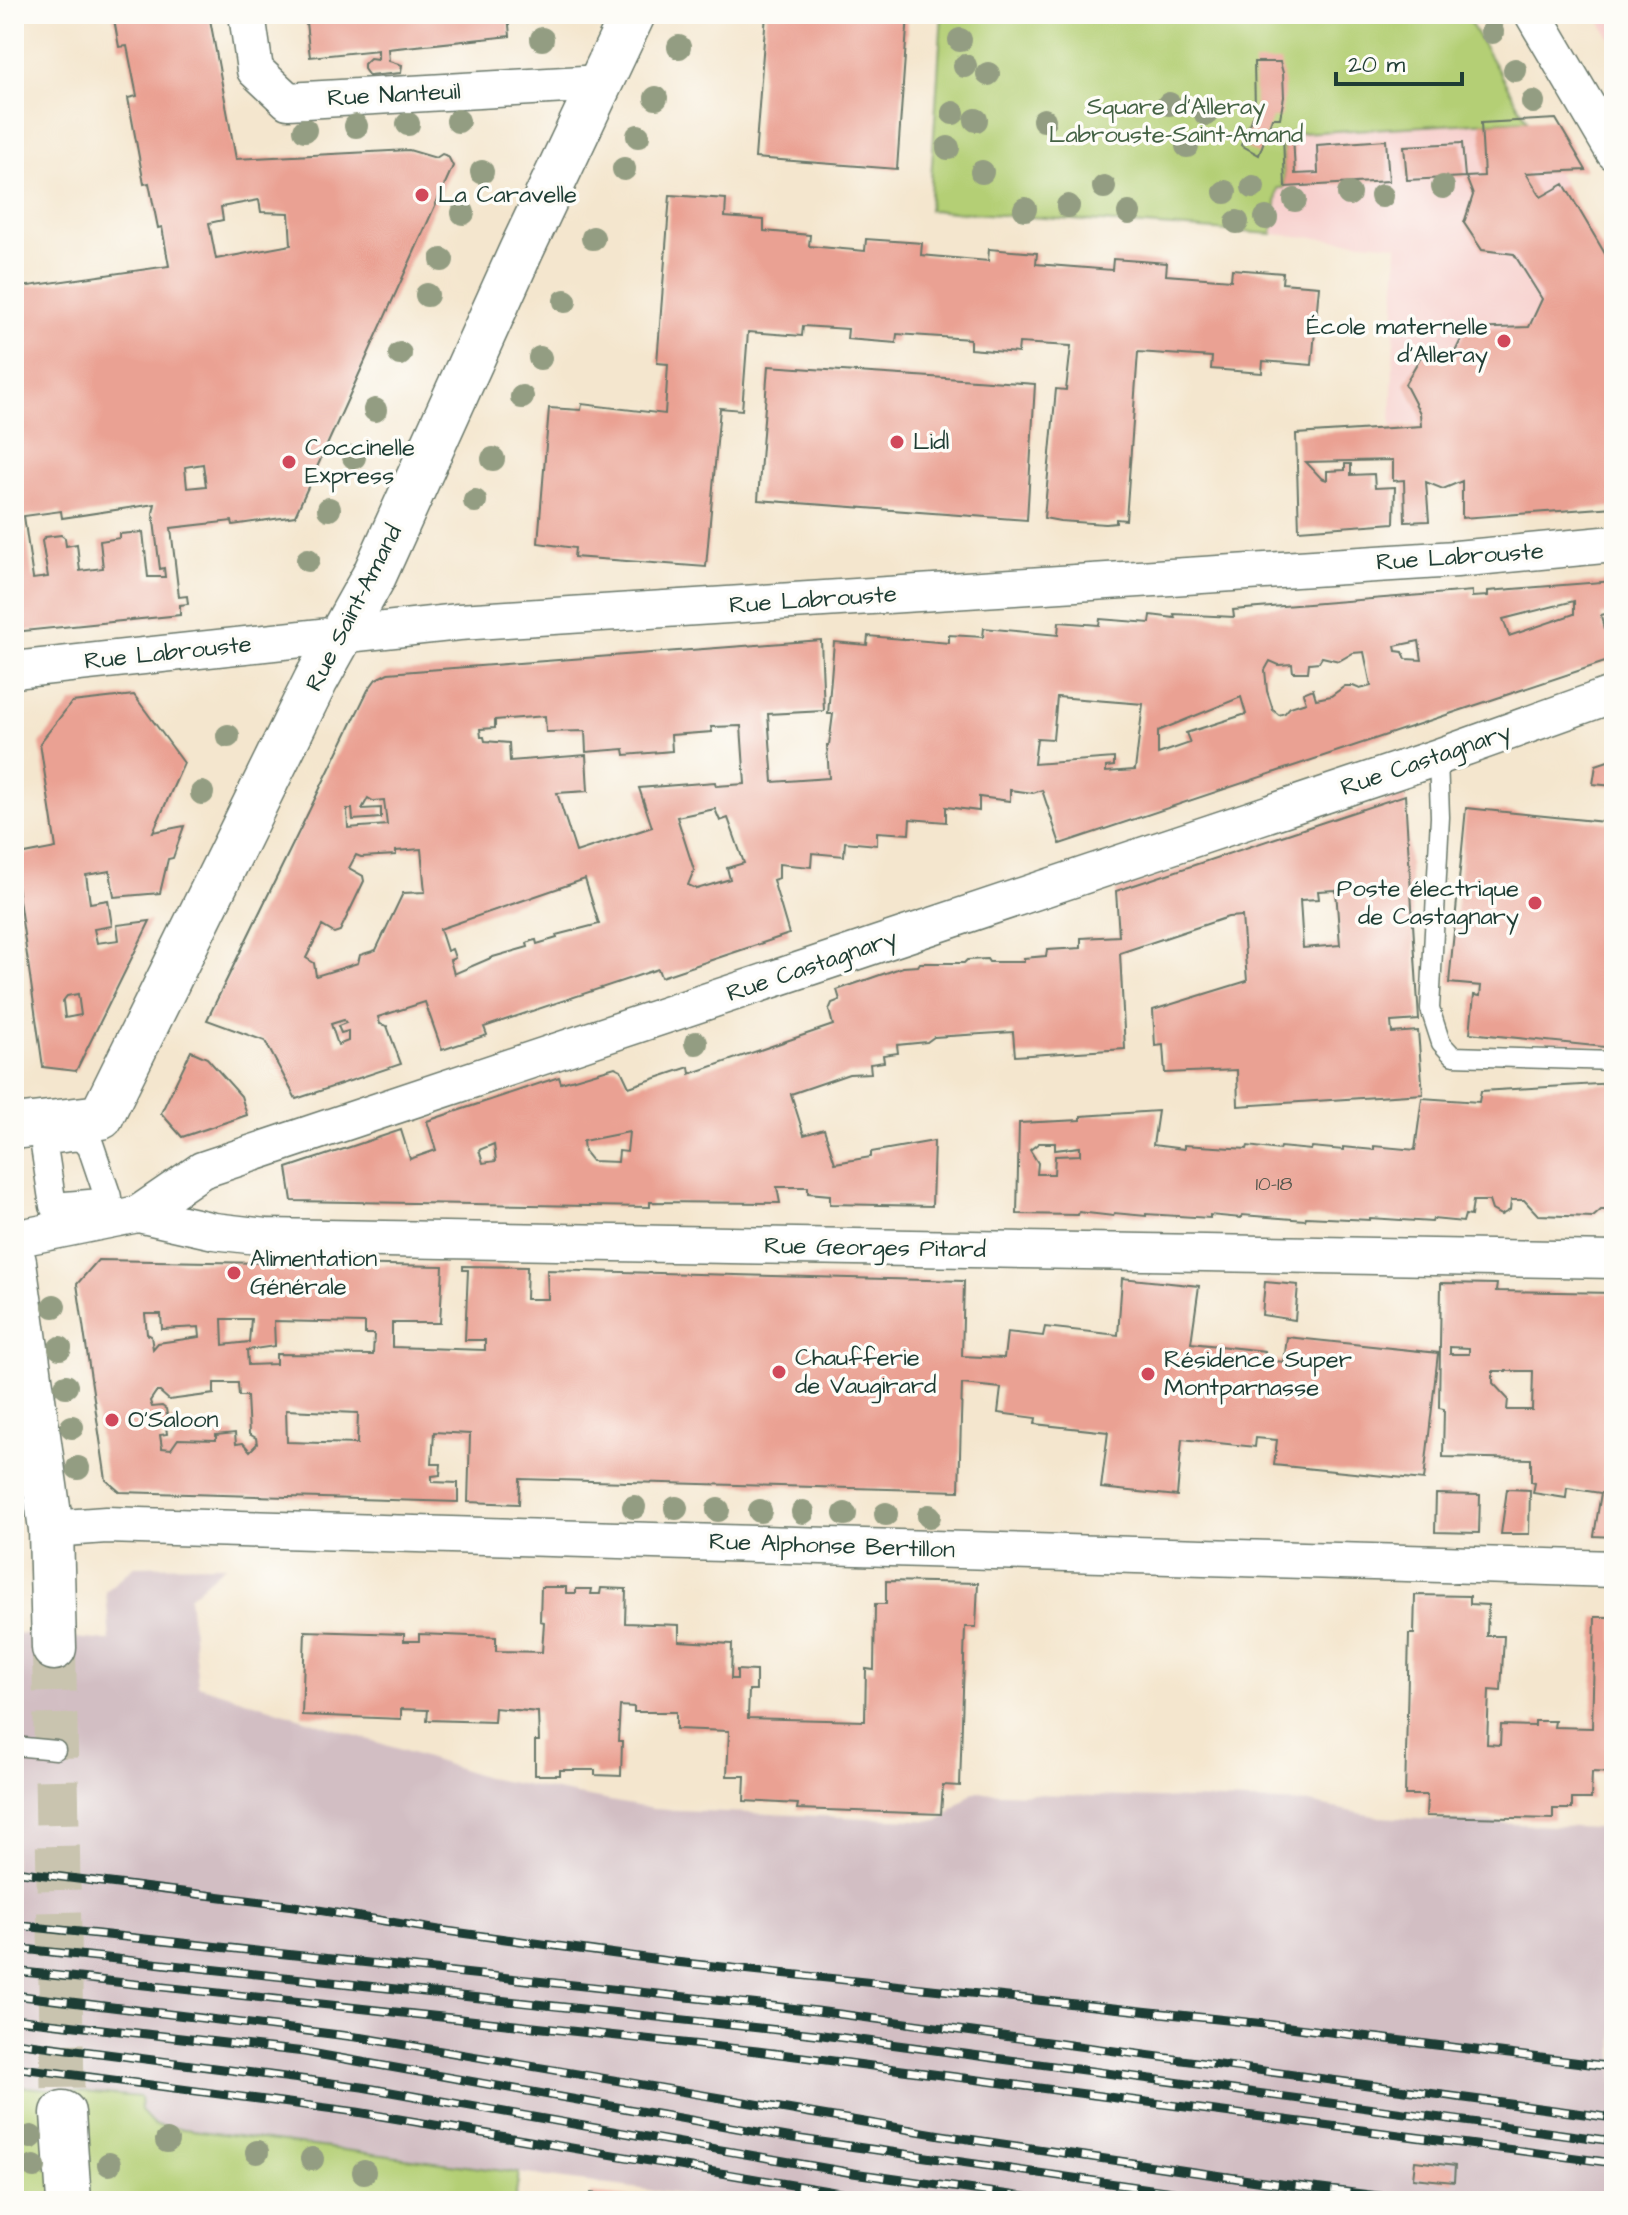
<svg xmlns="http://www.w3.org/2000/svg" width="1628" height="2215" viewBox="0 0 1628 2215" font-family="'Architects Daughter',sans-serif">
  <rect width="100%" height="100%" fill="#fdfcf7"/>
  <filter id="ink" filterUnits="userSpaceOnUse"><feTurbulence type="fractalNoise" baseFrequency=".0125" numOctaves="2"/><feDisplacementMap in="SourceGraphic" scale="16" xChannelSelector="R" yChannelSelector="G"/><feConvolveMatrix kernelMatrix="1 2 1 2 8 2 1 2 1" color-interpolation-filters="sRGB"/></filter>
  <filter id="wash" filterUnits="userSpaceOnUse"><feTurbulence type="fractalNoise" baseFrequency=".006" numOctaves="4" result="noise"/><feDisplacementMap in="SourceGraphic" scale="32" xChannelSelector="R" yChannelSelector="G"/><feGaussianBlur stdDeviation="1.8" result="paint"/><feColorMatrix in="noise" values="0 0 0 0 0 0 0 0 0 0 0 0 0 0 0 0 0 1.4 0 .05"/><feComposite in="paint" operator="in"/></filter>
  <g filter="url(#wash)">
    <rect width="100%" height="100%" fill="#f4e6ce"/>
    <!-- built -->
    <path fill="#f7d0cd" d="M1596 14H1614V45Z
      M1527 120 1614 269V413L1391 426 1397 245 1272 234 1278 188 1284 187 1283 134Z"/>
    <!-- industrial -->
    <path fill="#d2bec3" d="M226 1565 189 1597 198 1685 492 1779 653 1809 939 1821 973 1792 1309 1803 1379 1817 1614 1829V2201H732L154 2125 140 2111V2097L14 2086V1633L110 1641 106 1591 134 1566Z"/>
    <!-- green -->
    <path fill="#b4cf75" stroke="#6a8654" stroke-width="2" d="M942 14H1465L1527 120 1283 134 1284 188H1278L1272 234 929 210Z
      M14 2086 140 2097 141 2111 154 2125 519 2173 515 2201H14Z"/>
    <g id="blocks">
      <!-- building -->
      <path fill="#eaa193" fill-rule="evenodd" d="M113 14H209L236 159 409 150 436 158 442 154 448 156 453 166 295 516 233 525 232 521 171 528 179 597 187 596 188 604 180 605V615L14 632V288L169 266 162 227 158 228 149 183 144 184 128 98 137 96 127 46 119 47ZM259 200 261 212 289 213 291 245 216 259 209 223 223 220 221 207ZM203 464 206 486 187 488 185 467ZM155 504 153 513 160 569 164 568 165 577H148L143 532 120 534V538L100 541 103 568 80 571 77 544 66 546 65 538 61 535 45 537 42 541 48 577 33 579 24 516 61 511 62 518Z
        M305 14H508L510 36 388 49 389 61 402 65 401 73 369 76 364 69V64L370 58 378 59V50L310 57Z
        M766 14H908L897 169 755 158Z
        M1254 62H1280L1283 73 1284 97 1280 118H1272L1259 155 1241 145 1255 109Z
        M1556 119 1586 170 1526 173 1541 197 1564 184 1614 269V507L1462 518V481L1443 489 1426 482 1429 521 1405 522 1404 480 1393 481V460L1306 462 1321 478 1327 480V471L1345 470V464H1351V475L1374 474 1375 488 1395 487 1394 523 1299 530 1296 434 1421 426 1420 413 1405 384 1421 356 1454 354 1466 329 1529 327 1542 299 1514 254 1482 250 1464 223 1473 195 1466 177 1484 176 1481 123Z
        M1293 133 1295 174 1318 173 1317 145 1386 140 1389 181 1285 187 1283 134Z
        M1462 143 1465 177 1407 180 1404 146Z
        M670 195 726 199 725 217 764 220V231L810 235 809 246 865 251 866 239 922 243 921 255 988 261 989 249 1037 253 1036 264 1112 270 1113 259 1167 263 1166 275 1231 280 1232 269 1283 273 1282 283 1319 286 1312 365 1263 361 1262 373 1211 369 1212 357 1138 352 1126 520 1116 519V523L1106 524 1060 521 1044 518 1056 389 1066 390 1071 346 1019 343 1018 353 970 349V339L897 334 896 343 847 339 848 329 803 326 802 336 748 332 742 410 720 408 706 567 574 557 575 548 538 543 549 408 581 410 582 404 665 414 668 364 657 363Z
        M768 366 1035 384 1027 520 758 500Z
        M1614 581V612L1601 615 1604 629 1614 627V659L1060 844 1042 790 1033 793 1010 790V801L979 797V811L946 807V822L910 819 909 834 877 832V845L845 842 844 856 812 853 811 867 779 864V878L773 880 789 934 661 977 658 969 484 1027 487 1035 442 1050 425 1002 378 1017 380 1024 387 1026 401 1064 296 1099 265 1041 207 1020 368 690 376 679 388 673 821 640 824 711 768 714 773 782 829 778 827 745H829L833 714H828L834 642 867 645 868 636 949 643V635L983 637 984 628 1058 635 1059 622 1099 625 1100 619 1150 623 1151 615 1175 618 1174 614 1234 617 1233 610 1472 591V597L1488 596V591ZM1574 601V614L1509 636 1503 619ZM1419 641 1422 660 1406 659 1403 652 1396 651 1395 646ZM1364 652 1371 686 1360 689 1353 686H1345L1331 696 1316 699 1313 689 1303 693 1306 702 1290 707 1285 713 1279 715 1273 710 1267 691 1265 670 1270 661 1279 665 1292 664 1293 672H1308L1309 663 1319 662 1322 657 1339 661 1353 653ZM1057 697 1143 704 1135 770 1106 772V767L1114 766V758L1034 764 1037 738 1053 739ZM1241 697 1246 714 1186 733 1190 743 1158 754V731ZM545 716 546 732 585 731 586 752 624 749 625 755 672 751 671 735 712 732 711 727 741 726 745 784 716 786 715 782 639 788 652 827 576 852 557 793 588 791 586 755 510 761 509 743 485 741 484 737H481L480 729 495 728V720ZM368 798 373 801 384 800 387 825 348 828 347 809H352L353 820 381 818V808L362 809ZM715 809 720 821 728 818 744 863 727 868 730 879 697 889 688 885 694 870 677 817ZM421 849 425 892 403 893 376 950 360 955 358 963 316 976 314 963 306 958 322 926 334 933 340 931 364 881 363 876 349 868 356 855 361 857 396 855V851ZM585 879 599 924 556 935 557 938 537 944 536 940 531 941 527 943 528 947 493 957 454 974 450 960 455 958 452 949 447 951 440 929ZM344 1020 346 1023 338 1026 341 1033 348 1031V1041L338 1045 331 1024Z
        M134 695 184 763 153 832 184 826 173 858 168 859 160 893 114 897 110 871 86 875 90 903 108 900 112 926 94 929 97 943 119 940 117 925 150 921 76 1071 43 1067 14 865V856L56 848 40 743 72 702ZM78 994 81 1015 65 1018 63 1001 67 996Z
        M1614 759V786L1593 784 1596 765Z
        M1405 795 1419 1020 1391 1022 1392 1033 1418 1031 1423 1094 1238 1106 1237 1070 1165 1073 1163 1045 1155 1046 1153 1010 1247 981 1242 916 1228 917 1120 953 1125 1049 1015 1056 1013 1032 934 1037 927 1042 897 1045 898 1053 883 1055 884 1062 870 1064 871 1073 849 1074 791 1094 804 1135 824 1129 835 1163 871 1157V1152L934 1141 932 1206 830 1204V1195L808 1193V1187H777L780 1203 650 1202V1207L292 1201 287 1168 401 1130 410 1159 436 1150 427 1121 559 1077 561 1083 615 1067 621 1070 629 1087 689 1067 690 1074 833 1025 829 1010 832 1003 840 1000 837 990 903 967 918 966 920 963H964L967 960 987 959 989 962H1024V958L1046 956 1047 950 1081 948V938L1119 936 1116 891ZM1336 890 1340 945 1303 948 1300 900 1319 899 1318 891ZM629 1132 627 1152 619 1151 618 1162 592 1161 584 1151 583 1141ZM494 1144 496 1161 483 1163 479 1150Z
        M1466 808 1614 823V1048L1470 1033 1474 995 1480 996 1481 986 1449 983Z
        M191 1051 207 1058 241 1096 247 1115 182 1137 161 1113Z
        M1614 1083V1210H1601L1593 1217 1538 1215 1524 1200H1511L1510 1210 1501 1215 1492 1210 1489 1201H1473L1471 1216 1465 1215 1463 1222 1433 1219 1432 1222 1370 1218V1220L1306 1217 1305 1220 1242 1215 1241 1218 1210 1215V1218L1146 1214V1216L1114 1213 1113 1216 1079 1212 1078 1215 1017 1214 1019 1123 1081 1120V1116L1158 1111 1153 1145 1184 1149V1145L1247 1149 1248 1146 1279 1150 1280 1147 1311 1150 1312 1147 1343 1150V1147L1374 1150V1146L1415 1150 1422 1098 1479 1102 1481 1091ZM1039 1143H1055V1150L1080 1147V1155L1055 1156 1054 1174H1037L1038 1163 1030 1150Z
        M98 1260 443 1266 440 1323H392V1347L485 1350V1340H465L468 1270H463V1266L527 1267 526 1299H548L547 1270 964 1281 962 1356 1004 1358 1007 1332 1043 1336 1045 1327 1118 1335 1122 1278 1199 1286 1191 1343 1265 1351 1264 1360 1284 1362 1287 1337 1438 1353 1424 1480 1274 1465 1277 1440 1256 1438 1255 1447 1182 1439 1177 1496 1101 1488 1108 1432 1035 1424 1036 1418 998 1413 1001 1388 962 1384 959 1491 520 1479 519 1504 468 1502 470 1434 434 1432 432 1464H441L440 1475 432 1476V1482L458 1483V1502L120 1492 106 1480 77 1284ZM145 1314H161L162 1329 199 1327 200 1337 158 1343 153 1349 151 1336 147 1334ZM222 1319H251L249 1342 223 1345ZM274 1321 365 1323V1334H374L373 1355 276 1354V1364L248 1365 247 1350 275 1346ZM214 1383H238L239 1396H247L249 1434 256 1438 257 1444 250 1451 243 1443 236 1444 235 1433 216 1435V1440L178 1439 171 1449 162 1448 160 1435 167 1434 166 1426 178 1425 177 1419 168 1420 166 1409 162 1406 152 1407 150 1401 156 1392H160L169 1400 214 1394ZM286 1410 358 1413 357 1444 287 1442Z
        M1265 1282 1298 1285 1295 1320 1262 1315Z
        M1441 1283 1497 1284 1496 1291 1614 1293V1463L1605 1462 1603 1476 1614 1478V1537L1594 1536 1601 1493 1567 1488 1566 1498 1533 1493 1535 1483 1531 1482V1459L1443 1457 1444 1409 1439 1408ZM1450 1347 1469 1348V1354H1450ZM1493 1371H1533L1532 1410H1507L1508 1399 1493 1383Z
        M1507 1489 1530 1490 1529 1534H1501Z
        M1436 1494 1480 1495 1479 1533 1435 1532Z
        M886 1581 978 1583 976 1627H965L960 1786 943 1785 941 1814 797 1809 798 1804 744 1801 745 1776H727L729 1731 676 1729V1712H634V1707L620 1706 618 1741H622L621 1776 595 1775V1770H560V1775H535V1741H539L538 1712 495 1708 494 1722 427 1720 428 1710 401 1709V1719L302 1715 305 1631 404 1634V1641H419V1634L496 1637V1651L542 1652 544 1622 540 1621 541 1587H566V1593H576V1589H592L591 1594H600L601 1588 626 1589 625 1623 679 1625V1641L732 1644 731 1679H737V1670L756 1671V1690H749L748 1718 865 1721 866 1669 874 1670 875 1604H886Z
        M1415 1595 1470 1596V1604L1488 1605 1487 1636H1504L1501 1691 1489 1690 1487 1744 1500 1745 1501 1725 1535 1726V1721H1555L1554 1727 1592 1728 1595 1617H1614V1773L1592 1772 1591 1799H1572V1809H1553V1819L1426 1816 1427 1795H1405L1409 1634H1414Z
        M1415 2161 1455 2166 1454 2182 1413 2178Z
        M591 2193 643 2199V2201H590Z"/>
    </g>
  </g>
  <g filter="url(#ink)">
    <use href="#blocks" fill-opacity="0" stroke="#6a786a" stroke-width="2"/>
    <g fill="none" stroke-linecap="round" stroke-linejoin="round">
      <!-- secondary-tunnel -->
      <path stroke="#c9c4af" stroke-width="44" stroke-dasharray="44 22" stroke-linecap="butt" d="M54 1648 63 2113"/>
      <defs>
        <path id="service" d="M1438 757 1440 817 1430 1009 1441 1043 1453 1056 1614 1061
          M14 1746 56 1750"/>
        <path id="pedestrian" d="M78 1137 90 1144 108 1197 101 1202 53 1206 44 1146 47 1141Z"/>
        <path id="minor" d="M247 14 255 70 288 101 601 83
          M1533 14 1614 152
          M14 670 459 622 1456 559 1614 544
          M138 1214 214 1231 266 1237 1614 1260
          M14 1239 138 1214 202 1170 1438 757 1614 694
          M51 1529 106 1525 1614 1569"/>
        <path id="tertiary" d="M14 1127 101 1117 316 680 374 576 521 251 633 14"/>
        <path id="secondary" d="M14 1262 51 1529 54 1648
          M63 2113 69 2201"/>
      </defs>
      <!-- service casing -->
      <use href="#service" stroke="#6a786a" stroke-width="21"/>
      <!-- pedestrian casing -->
      <use href="#pedestrian" stroke="#6a786a" stroke-width="29"/>
      <!-- minor casing -->
      <use href="#minor" stroke="#6a786a" stroke-width="39"/>
      <!-- tertiary casing -->
      <use href="#tertiary" stroke="#6a786a" stroke-width="47"/>
      <!-- secondary casing -->
      <use href="#secondary" stroke="#6a786a" stroke-width="47"/>
      <!-- service -->
      <use href="#service" stroke="#fff" stroke-width="18"/>
      <!-- pedestrian -->
      <use href="#pedestrian" stroke="#fff" stroke-width="26"/>
      <!-- minor -->
      <use href="#minor" stroke="#fff" stroke-width="36"/>
      <!-- tertiary -->
      <use href="#tertiary" stroke="#fff" stroke-width="44"/>
      <!-- secondary -->
      <use href="#secondary" stroke="#fff" stroke-width="44"/>
      <defs>
        <path id="rail" d="M14 1871 294 1906 439 1930 675 1962 1265 2024 1614 2067
          M14 1925 817 2011 1614 2118
          M14 1948 815 2034 1614 2141
          M14 1971 757 2051 1614 2163
          M14 1995 364 2038 941 2135 1256 2181 1419 2201
          M14 2019 305 2052 793 2138 1235 2201
          M14 2042 362 2087 853 2173 1053 2201
          M14 2067 357 2112 888 2201"/>
      </defs>
      <!-- rail casing -->
      <use href="#rail" stroke="#1f3d34" stroke-width="9"/>
      <!-- rail -->
      <use href="#rail" stroke="#fdfcf7" stroke-width="6" stroke-dasharray="18" stroke-linecap="butt"/>
    </g>
    <!-- trees -->
    <g fill="#939d82">
      <circle cx="1492" cy="32" r="12"/>
      <circle cx="542" cy="39" r="12"/>
      <circle cx="960" cy="40" r="12"/>
      <circle cx="679" cy="47" r="12"/>
      <circle cx="965" cy="66" r="12"/>
      <circle cx="1515" cy="70" r="12"/>
      <circle cx="988" cy="74" r="12"/>
      <circle cx="656" cy="98" r="12"/>
      <circle cx="1533" cy="102" r="12"/>
      <circle cx="1169" cy="104" r="12"/>
      <circle cx="953" cy="113" r="12"/>
      <circle cx="1206" cy="114" r="12"/>
      <circle cx="976" cy="120" r="12"/>
      <circle cx="1044" cy="120" r="12"/>
      <circle cx="458" cy="121" r="12"/>
      <circle cx="408" cy="124" r="12"/>
      <circle cx="356" cy="126" r="12"/>
      <circle cx="305" cy="130" r="12"/>
      <circle cx="638" cy="136" r="12"/>
      <circle cx="1187" cy="146" r="12"/>
      <circle cx="948" cy="148" r="12"/>
      <circle cx="624" cy="169" r="12"/>
      <circle cx="482" cy="172" r="12"/>
      <circle cx="982" cy="172" r="12"/>
      <circle cx="1104" cy="187" r="12"/>
      <circle cx="1253" cy="187" r="12"/>
      <circle cx="1443" cy="187" r="12"/>
      <circle cx="1225" cy="192" r="12"/>
      <circle cx="1349" cy="194" r="12"/>
      <circle cx="1382" cy="196" r="12"/>
      <circle cx="1295" cy="200" r="12"/>
      <circle cx="1068" cy="206" r="12"/>
      <circle cx="1025" cy="209" r="12"/>
      <circle cx="463" cy="213" r="12"/>
      <circle cx="1129" cy="213" r="12"/>
      <circle cx="1266" cy="218" r="12"/>
      <circle cx="1237" cy="222" r="12"/>
      <circle cx="593" cy="238" r="12"/>
      <circle cx="442" cy="260" r="12"/>
      <circle cx="427" cy="295" r="12"/>
      <circle cx="565" cy="301" r="12"/>
      <circle cx="400" cy="354" r="12"/>
      <circle cx="540" cy="358" r="12"/>
      <circle cx="522" cy="397" r="12"/>
      <circle cx="375" cy="410" r="12"/>
      <circle cx="354" cy="457" r="12"/>
      <circle cx="493" cy="459" r="12"/>
      <circle cx="475" cy="501" r="12"/>
      <circle cx="329" cy="509" r="12"/>
      <circle cx="308" cy="560" r="12"/>
      <circle cx="228" cy="736" r="12"/>
      <circle cx="202" cy="793" r="12"/>
      <circle cx="696" cy="1043" r="12"/>
      <circle cx="54" cy="1306" r="12"/>
      <circle cx="60" cy="1348" r="12"/>
      <circle cx="66" cy="1386" r="12"/>
      <circle cx="72" cy="1427" r="12"/>
      <circle cx="78" cy="1468" r="12"/>
      <circle cx="634" cy="1507" r="12"/>
      <circle cx="676" cy="1508" r="12"/>
      <circle cx="718" cy="1510" r="12"/>
      <circle cx="760" cy="1511" r="12"/>
      <circle cx="803" cy="1512" r="12"/>
      <circle cx="845" cy="1514" r="12"/>
      <circle cx="886" cy="1514" r="12"/>
      <circle cx="929" cy="1516" r="12"/>
      <circle cx="31" cy="2137" r="12"/>
      <circle cx="167" cy="2141" r="12"/>
      <circle cx="257" cy="2152" r="12"/>
      <circle cx="312" cy="2159" r="12"/>
      <circle cx="109" cy="2164" r="12"/>
      <circle cx="34" cy="2167" r="12"/>
      <circle cx="364" cy="2172" r="12"/>
    </g>
  </g>
  <!-- markers -->
  <g fill="#d1495b" stroke="#fdfcf7" stroke-width="3">
    <circle cx="422" cy="195" r="8"/>
    <circle cx="1504" cy="341" r="8"/>
    <circle cx="897" cy="442" r="8"/>
    <circle cx="289" cy="462" r="8"/>
    <circle cx="1535" cy="903" r="8"/>
    <circle cx="234" cy="1273" r="8"/>
    <circle cx="779" cy="1372" r="8"/>
    <circle cx="1148" cy="1374" r="8"/>
    <circle cx="112" cy="1420" r="8"/>
  </g>
  <g text-anchor="middle" dominant-baseline="central" stroke-width="7" stroke-linejoin="round" paint-order="stroke">
    <!-- number labels -->
    <g font-size="20" fill="#52564c">
      <text x="1274" y="1184">10-18</text>
    </g>
    <!-- street labels -->
    <g font-size="24" fill="#1f3d34" stroke="#fdfcf7">
      <text transform="translate(394 95) rotate(-3)">Rue Nanteuil</text>
      <text transform="translate(1460 557) rotate(-4)">Rue Labrouste</text>
      <text transform="translate(813 600) rotate(-4)">Rue Labrouste</text>
      <text transform="translate(354 608) rotate(-63)">Rue Saint-Amand</text>
      <text transform="translate(168 653) rotate(-6)">Rue Labrouste</text>
      <text transform="translate(1426 760) rotate(-19)">Rue Castagnary</text>
      <text transform="translate(812 966) rotate(-19)">Rue Castagnary</text>
      <text transform="translate(875 1248) rotate(1)">Rue Georges Pitard</text>
      <text transform="translate(832 1546) rotate(2)">Rue Alphonse Bertillon</text>
    </g>
    <!-- park labels -->
    <g font-size="24" fill="#446244" stroke="#fdfcf7">
      <text x="1176" y="107">Square d'Alleray<tspan x="1176" dy="28">Labrouste-Saint-Amand</tspan></text>
    </g>
    <!-- poi labels -->
    <g font-size="24" fill="#1f3d34" stroke="#fdfcf7" text-anchor="start">
      <text x="438" y="195">La Caravelle</text>
      <text x="1488" y="327" text-anchor="end">École maternelle<tspan x="1488" dy="28">d'Alleray</tspan></text>
      <text x="913" y="442">Lidl</text>
      <text x="305" y="448">Coccinelle<tspan x="305" dy="28">Express</tspan></text>
      <text x="1519" y="889" text-anchor="end">Poste électrique<tspan x="1519" dy="28">de Castagnary</tspan></text>
      <text x="250" y="1259">Alimentation<tspan x="250" dy="28">Générale</tspan></text>
      <text x="795" y="1358">Chaufferie<tspan x="795" dy="28">de Vaugirard</tspan></text>
      <text x="1164" y="1360">Résidence Super<tspan x="1164" dy="28">Montparnasse</tspan></text>
      <text x="128" y="1420">O'Saloon</text>
    </g>
  </g>
  <!-- margin -->
  <rect width="1628" height="2215" fill="none" stroke="#fdfcf7" stroke-width="48"/>
  <!-- scale -->
  <path d="M1336 72v12h126v-12" fill="none" stroke="#1f3d34" stroke-width="4"/>
  <text x="1348" y="72" font-size="24" fill="#1f3d34" stroke="#fdfcf7" stroke-width="6" paint-order="stroke">20 m</text>
</svg>
